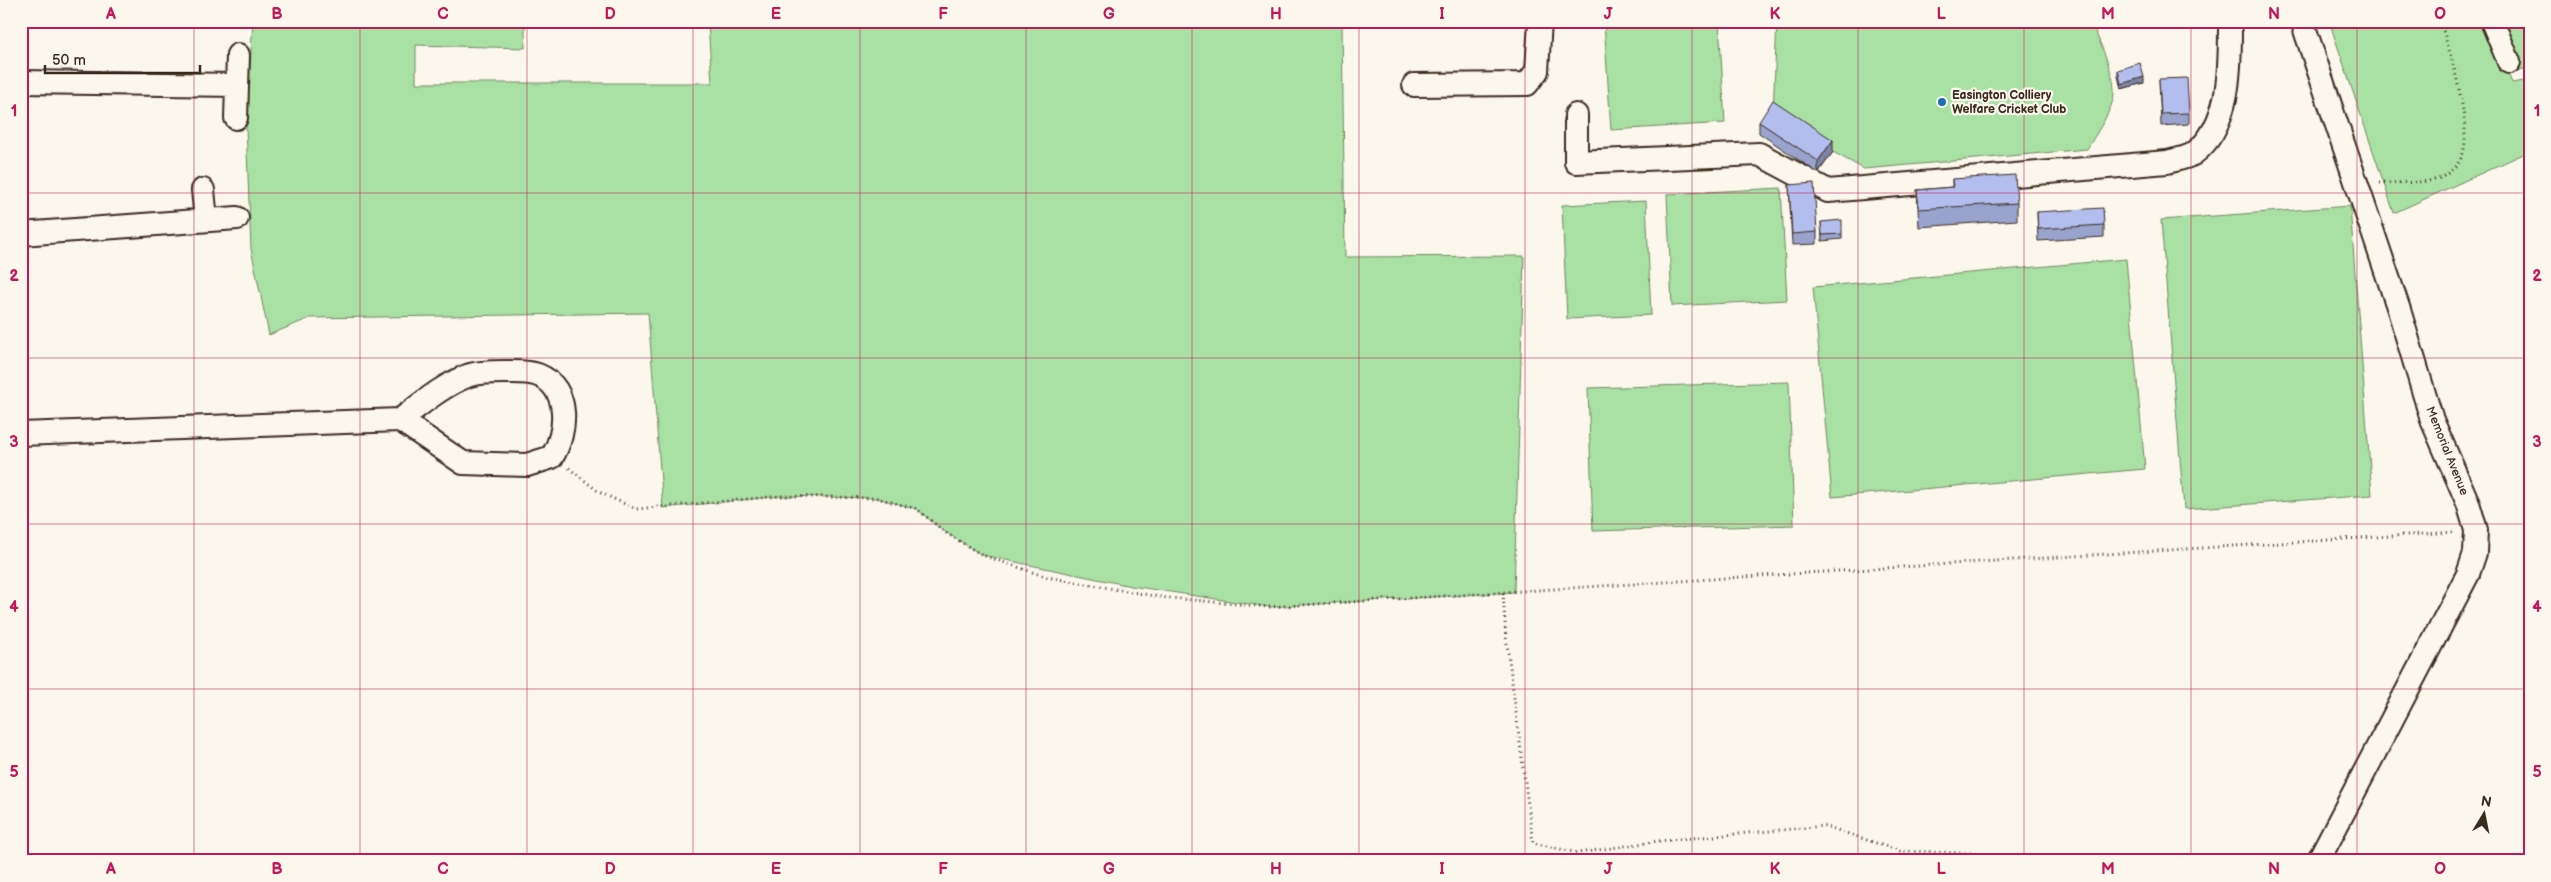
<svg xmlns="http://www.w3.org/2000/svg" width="2551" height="882" viewBox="0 0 2551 882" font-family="'Balsamiq Sans',sans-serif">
  <rect width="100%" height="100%" fill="#fbf7ec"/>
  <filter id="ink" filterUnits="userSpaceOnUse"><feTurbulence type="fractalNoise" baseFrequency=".02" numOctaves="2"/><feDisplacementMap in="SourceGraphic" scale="10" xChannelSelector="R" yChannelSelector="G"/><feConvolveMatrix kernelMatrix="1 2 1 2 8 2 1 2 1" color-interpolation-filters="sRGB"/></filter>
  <g filter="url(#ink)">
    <!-- green -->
    <path fill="#a9e1a4" stroke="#728661" d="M253 21H525V48L416 45V83H712L708 23 1342 21 1345 257 1524 256 1514 592 1269 607 1131 586 982 555 942 530 917 509 877 498 781 496 663 508 648 313 310 318 269 335 251 249 246 127Z
      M1622 21H1719L1725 123 1611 130 1604 22Z
      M1777 21H2091C2098 39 2115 74 2114 92 2114 109 2095 135 2087 149L1864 169 1833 152 1773 112Z
      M2329 21H2486L2512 83 2530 80V151L2394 213Z
      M2501 21H2530V68L2518 70Z
      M1781 188 1787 300 1672 306 1667 194Z
      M1646 201 1651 315 1567 319 1562 205Z
      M2350 206 2372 495 2184 509 2161 220Z
      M2126 259 2145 469 1832 497 1813 287Z
      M1789 382 1794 525 1593 531 1588 388Z"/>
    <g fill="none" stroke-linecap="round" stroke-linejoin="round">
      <defs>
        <path id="minor" d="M2302 21 2399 310 2432 420 2468 503 2476 530 2475 553 2468 574 2318 861
          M2492 21 2509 62
          M21 82 237 85
          M1414 85 1527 84 1537 71 1540 21
          M1576 115V162L1759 154 1828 191 2167 162C2175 160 2186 158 2193 154 2232 126 2230 63 2230 21
          M236 118 238 55
          M203 190 206 220
          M21 234 237 218
          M21 434 400 420 463 463 527 465 552 457C567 433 571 388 538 375 528 371 515 372 504 372 493 372 477 372 467 376 442 386 421 404 400 420"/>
      </defs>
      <!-- minor casing -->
      <use href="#minor" stroke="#3b2a1e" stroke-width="26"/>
      <!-- path -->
      <path stroke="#3b2a1e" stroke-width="3" stroke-dasharray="1 4" stroke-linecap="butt" d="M2379 183C2395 182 2426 184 2440 178 2450 173 2460 164 2463 153 2472 124 2450 51 2440 21
        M569 468 599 492 636 509 781 496 877 498 917 509 946 533 982 555 1047 577 1160 597 1269 607 2455 532
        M1503 593 1506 636 1533 843 1578 853 1658 841 1825 826 1900 851 1970 853 2010 861"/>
      <!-- minor -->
      <use href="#minor" stroke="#fbf7ec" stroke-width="22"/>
    </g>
    <!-- wall -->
    <path fill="#9aa3cd" stroke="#3b2a1e" d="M2118 70 2144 83 2121 89 2118 76Z
      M2159 79 2189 113V124L2161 126Z
      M1759 122 1833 152 1818 173 1759 133Z
      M1952 179 2017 203V220L1919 227 1917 190 1952 187Z
      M1789 185 1817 232V244L1792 245Z
      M2037 212 2104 225V237L2038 241Z
      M1821 222 1842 234V239L1822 241Z"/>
    <!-- shaded-wall -->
    <path fill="#7d84a7" stroke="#3b2a1e" d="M2144 77V83L2121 89V84Z
      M1833 140V152L1818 173V161Z"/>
    <!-- building -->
    <path fill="#b3bdee" stroke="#3b2a1e" d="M2140 63 2144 77 2121 84 2118 70Z
      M2187 78 2189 113 2161 114 2159 79Z
      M1773 100 1833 140 1818 161 1759 122Z
      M2015 175 2017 203 1919 209 1917 190 1953 187 1952 179Z
      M1814 183 1817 232 1792 234 1789 185Z
      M2103 208 2104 225 2038 229 2037 212Z
      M1842 220V234L1822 235 1821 222Z"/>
  </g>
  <!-- grid -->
  <path fill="none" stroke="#c2185b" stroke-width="1" stroke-opacity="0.55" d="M194 21V861M360 21V861M527 21V861M693 21V861M860 21V861M1026 21V861M1192 21V861M1359 21V861M1525 21V861M1692 21V861M1858 21V861M2024 21V861M2191 21V861M2357 21V861M21 193H2530M21 358H2530M21 524H2530M21 689H2530"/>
  <!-- markers -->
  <circle fill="#1f6fb2" stroke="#fbf7ec" stroke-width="2" cx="1942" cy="102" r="5"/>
  <g text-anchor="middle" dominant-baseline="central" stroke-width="4.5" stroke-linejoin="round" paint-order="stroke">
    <!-- poi labels -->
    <g font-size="12" font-weight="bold" fill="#3b2a1e" stroke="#fbf7ec" text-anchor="start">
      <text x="1952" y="95">Easington Colliery<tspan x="1952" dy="14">Welfare Cricket Club</tspan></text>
    </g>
    <!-- street labels -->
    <g font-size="12" fill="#3b2a1e" stroke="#fbf7ec">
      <text transform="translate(2447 451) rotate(68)">Memorial Avenue</text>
    </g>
  </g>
  <!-- margin -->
  <rect width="2551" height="882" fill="none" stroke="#fbf7ec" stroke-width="55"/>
  <!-- north arrow -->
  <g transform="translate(2484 814) rotate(10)" stroke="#fbf7ec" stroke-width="4" paint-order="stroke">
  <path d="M0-4L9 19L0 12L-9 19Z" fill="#3b2a1e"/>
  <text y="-8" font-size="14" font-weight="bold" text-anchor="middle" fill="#3b2a1e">N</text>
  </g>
  <!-- scale -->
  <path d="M45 65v8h155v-8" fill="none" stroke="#3b2a1e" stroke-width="2.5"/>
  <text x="52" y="65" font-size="15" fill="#3b2a1e" stroke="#fbf7ec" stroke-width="4" paint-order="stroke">50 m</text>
  <rect x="28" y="28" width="2496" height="826" fill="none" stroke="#c2185b" stroke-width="2"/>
  <g font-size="16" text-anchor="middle" font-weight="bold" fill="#c2185b">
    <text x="111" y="19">A</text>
    <text x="277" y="19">B</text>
    <text x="443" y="19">C</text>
    <text x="610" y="19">D</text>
    <text x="776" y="19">E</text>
    <text x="943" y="19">F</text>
    <text x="1109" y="19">G</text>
    <text x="1276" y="19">H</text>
    <text x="1442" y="19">I</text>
    <text x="1608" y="19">J</text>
    <text x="1775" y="19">K</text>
    <text x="1941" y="19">L</text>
    <text x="2108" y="19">M</text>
    <text x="2274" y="19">N</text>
    <text x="2440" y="19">O</text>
    <text x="14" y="116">1</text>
    <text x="2537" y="116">1</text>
    <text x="14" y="281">2</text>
    <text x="2537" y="281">2</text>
    <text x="14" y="447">3</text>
    <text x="2537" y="447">3</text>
    <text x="14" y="612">4</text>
    <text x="2537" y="612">4</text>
    <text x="14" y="777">5</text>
    <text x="2537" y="777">5</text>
    <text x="111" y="874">A</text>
    <text x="277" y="874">B</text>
    <text x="443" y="874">C</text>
    <text x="610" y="874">D</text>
    <text x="776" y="874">E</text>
    <text x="943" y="874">F</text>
    <text x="1109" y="874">G</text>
    <text x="1276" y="874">H</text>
    <text x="1442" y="874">I</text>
    <text x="1608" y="874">J</text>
    <text x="1775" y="874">K</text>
    <text x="1941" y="874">L</text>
    <text x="2108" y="874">M</text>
    <text x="2274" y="874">N</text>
    <text x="2440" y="874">O</text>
  </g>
</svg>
